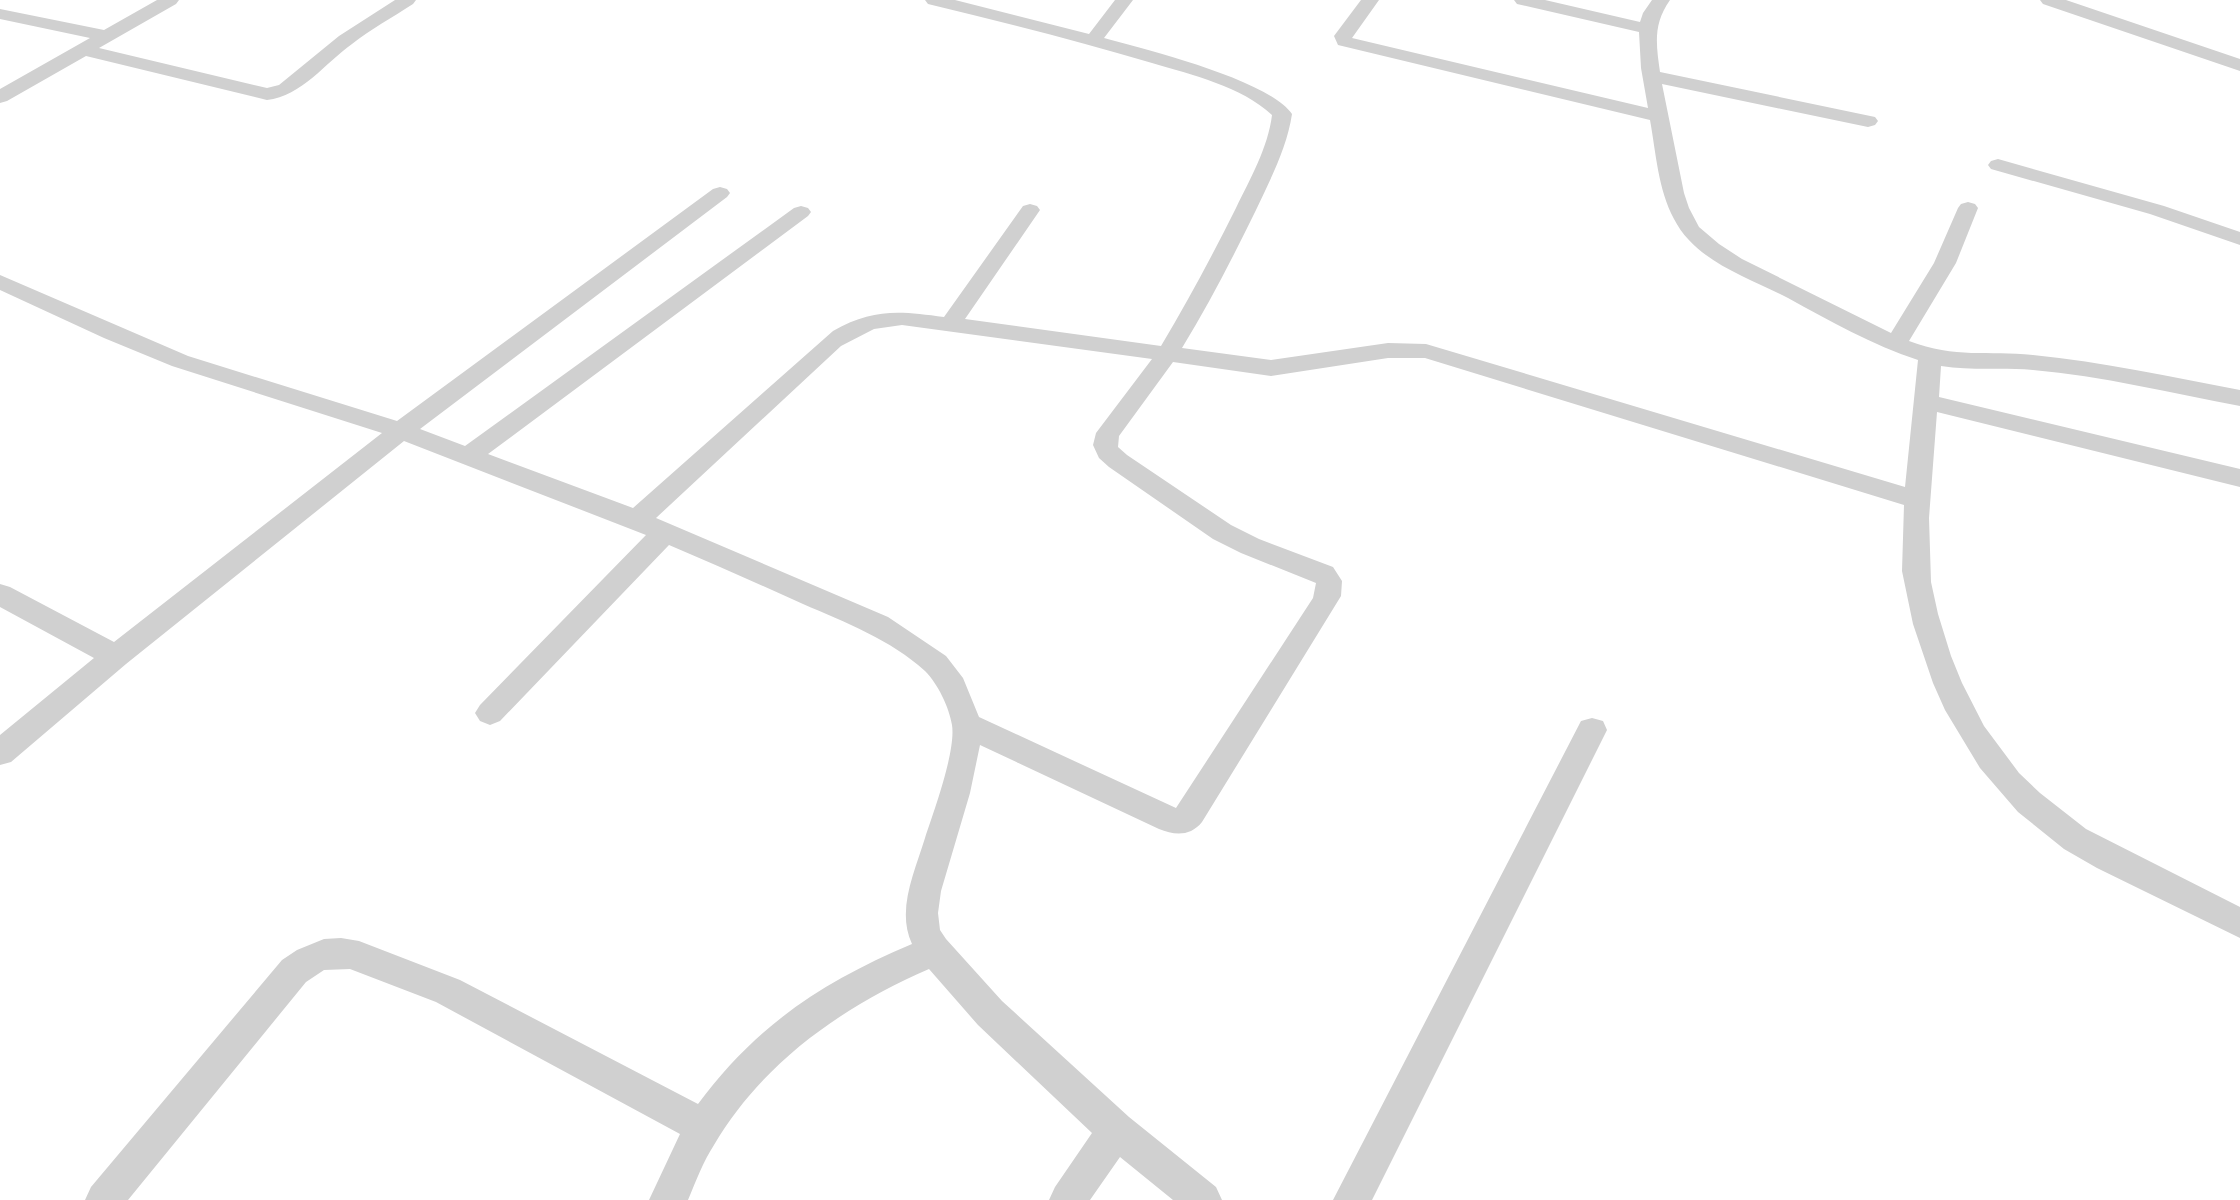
<svg xmlns="http://www.w3.org/2000/svg" width="2240" height="1200" viewBox="0 0 2240 1200" font-family="'Open Sans',sans-serif">
  <rect width="100%" height="100%" fill="#fff"/>
  <g fill="none" stroke-linecap="round" stroke-linejoin="round">
    <!-- minor -->
    <path fill="#d0d0d0" fill-rule="evenodd" d="M157 0H179L176 4 99 48 267 88 279 85 339 36 395 0H416L413 4C393 17 371 29 352 44 325 63 302 96 267 100L86 56 7 101 0 103V89L90 38 0 19V9L104 30Z
      M925 0H955L1089 34 1115 0H1133L1104 38C1147 50 1267 79 1292 114 1287 148 1270 180 1256 210 1233 257 1209 304 1182 348L1271 360 1388 343 1426 344 1905 487 1918 360C1872 345 1830 321 1788 298 1748 277 1696 262 1674 219 1658 189 1656 153 1650 120L1338 45 1334 36 1361 0H1379L1352 38 1648 108 1641 68 1639 32 1517 4 1514 0H1545L1640 22 1643 13 1652 0H1670C1653 24 1656 44 1660 72L1875 117 1878 121 1875 125 1868 127 1662 84 1684 193 1689 208 1699 227 1719 244 1742 259 1891 333 1934 263 1958 208 1961 204 1968 202 1975 204 1978 208 1956 263 1909 341C1956 359 1987 350 2033 355 2103 362 2171 377 2240 390V406C2171 393 2102 376 2033 370 2002 367 1972 371 1941 366L1939 397 2240 469V487L1937 412 1929 518 1931 582 1938 614 1951 656 1962 683 1984 726 2019 773 2040 793 2086 829 2240 907V938L2097 868 2064 849 2018 812 1980 768 1945 710 1933 683 1913 624 1902 571 1904 505 1425 358H1388L1271 376 1173 362 1119 436 1118 447 1127 455 1231 525 1259 539 1333 567 1342 581 1341 596 1202 822C1190 837 1174 835 1159 829L980 745 970 793 941 891 938 913 940 930 946 939 1002 1001 1129 1117 1216 1187 1222 1200H1173L1120 1157 1090 1200H1049L1055 1187 1092 1133 978 1025 929 969C842 1007 763 1062 714 1145 703 1162 696 1181 688 1200H649L680 1134 436 1002 350 969 324 970 306 982 128 1200H85L91 1187 282 960 297 950 324 939 341 938 359 941 460 980 698 1104C757 1025 822 982 912 944 896 910 915 871 925 838 934 811 956 751 952 725 949 707 938 684 925 671 891 640 845 622 803 604 759 584 714 564 669 545L500 721 490 725 480 721 475 713 480 705 646 535 404 441 126 664 11 762 0 765V735L94 658 0 607V584L10 587 114 642 382 433 172 366 104 338 0 290V275L188 356 397 421 713 189 720 187 727 189 730 193 727 197 420 429 465 446 794 208 801 206 808 208 811 212 808 216 488 454 633 508 833 331C873 308 900 311 944 317L1023 206 1030 204 1037 206 1040 210 965 319 1161 346C1188 301 1213 254 1236 208 1250 179 1268 148 1272 115 1241 86 1192 75 1152 63 1078 41 1003 22 928 4ZM902 325 1152 359 1096 433 1093 445 1099 458 1109 467 1213 539 1241 553 1316 583 1313 598 1176 808 979 717 963 678 946 656 888 617 656 518 841 346 874 329Z
      M2040 0H2066L2240 59V71L2043 4Z
      M1998 159 2164 206 2240 232V245L2150 214 1991 169 1988 165 1991 161Z
      M1592 718 1603 721 1607 730 1372 1200H1333L1581 721Z"/>
  </g>
</svg>
